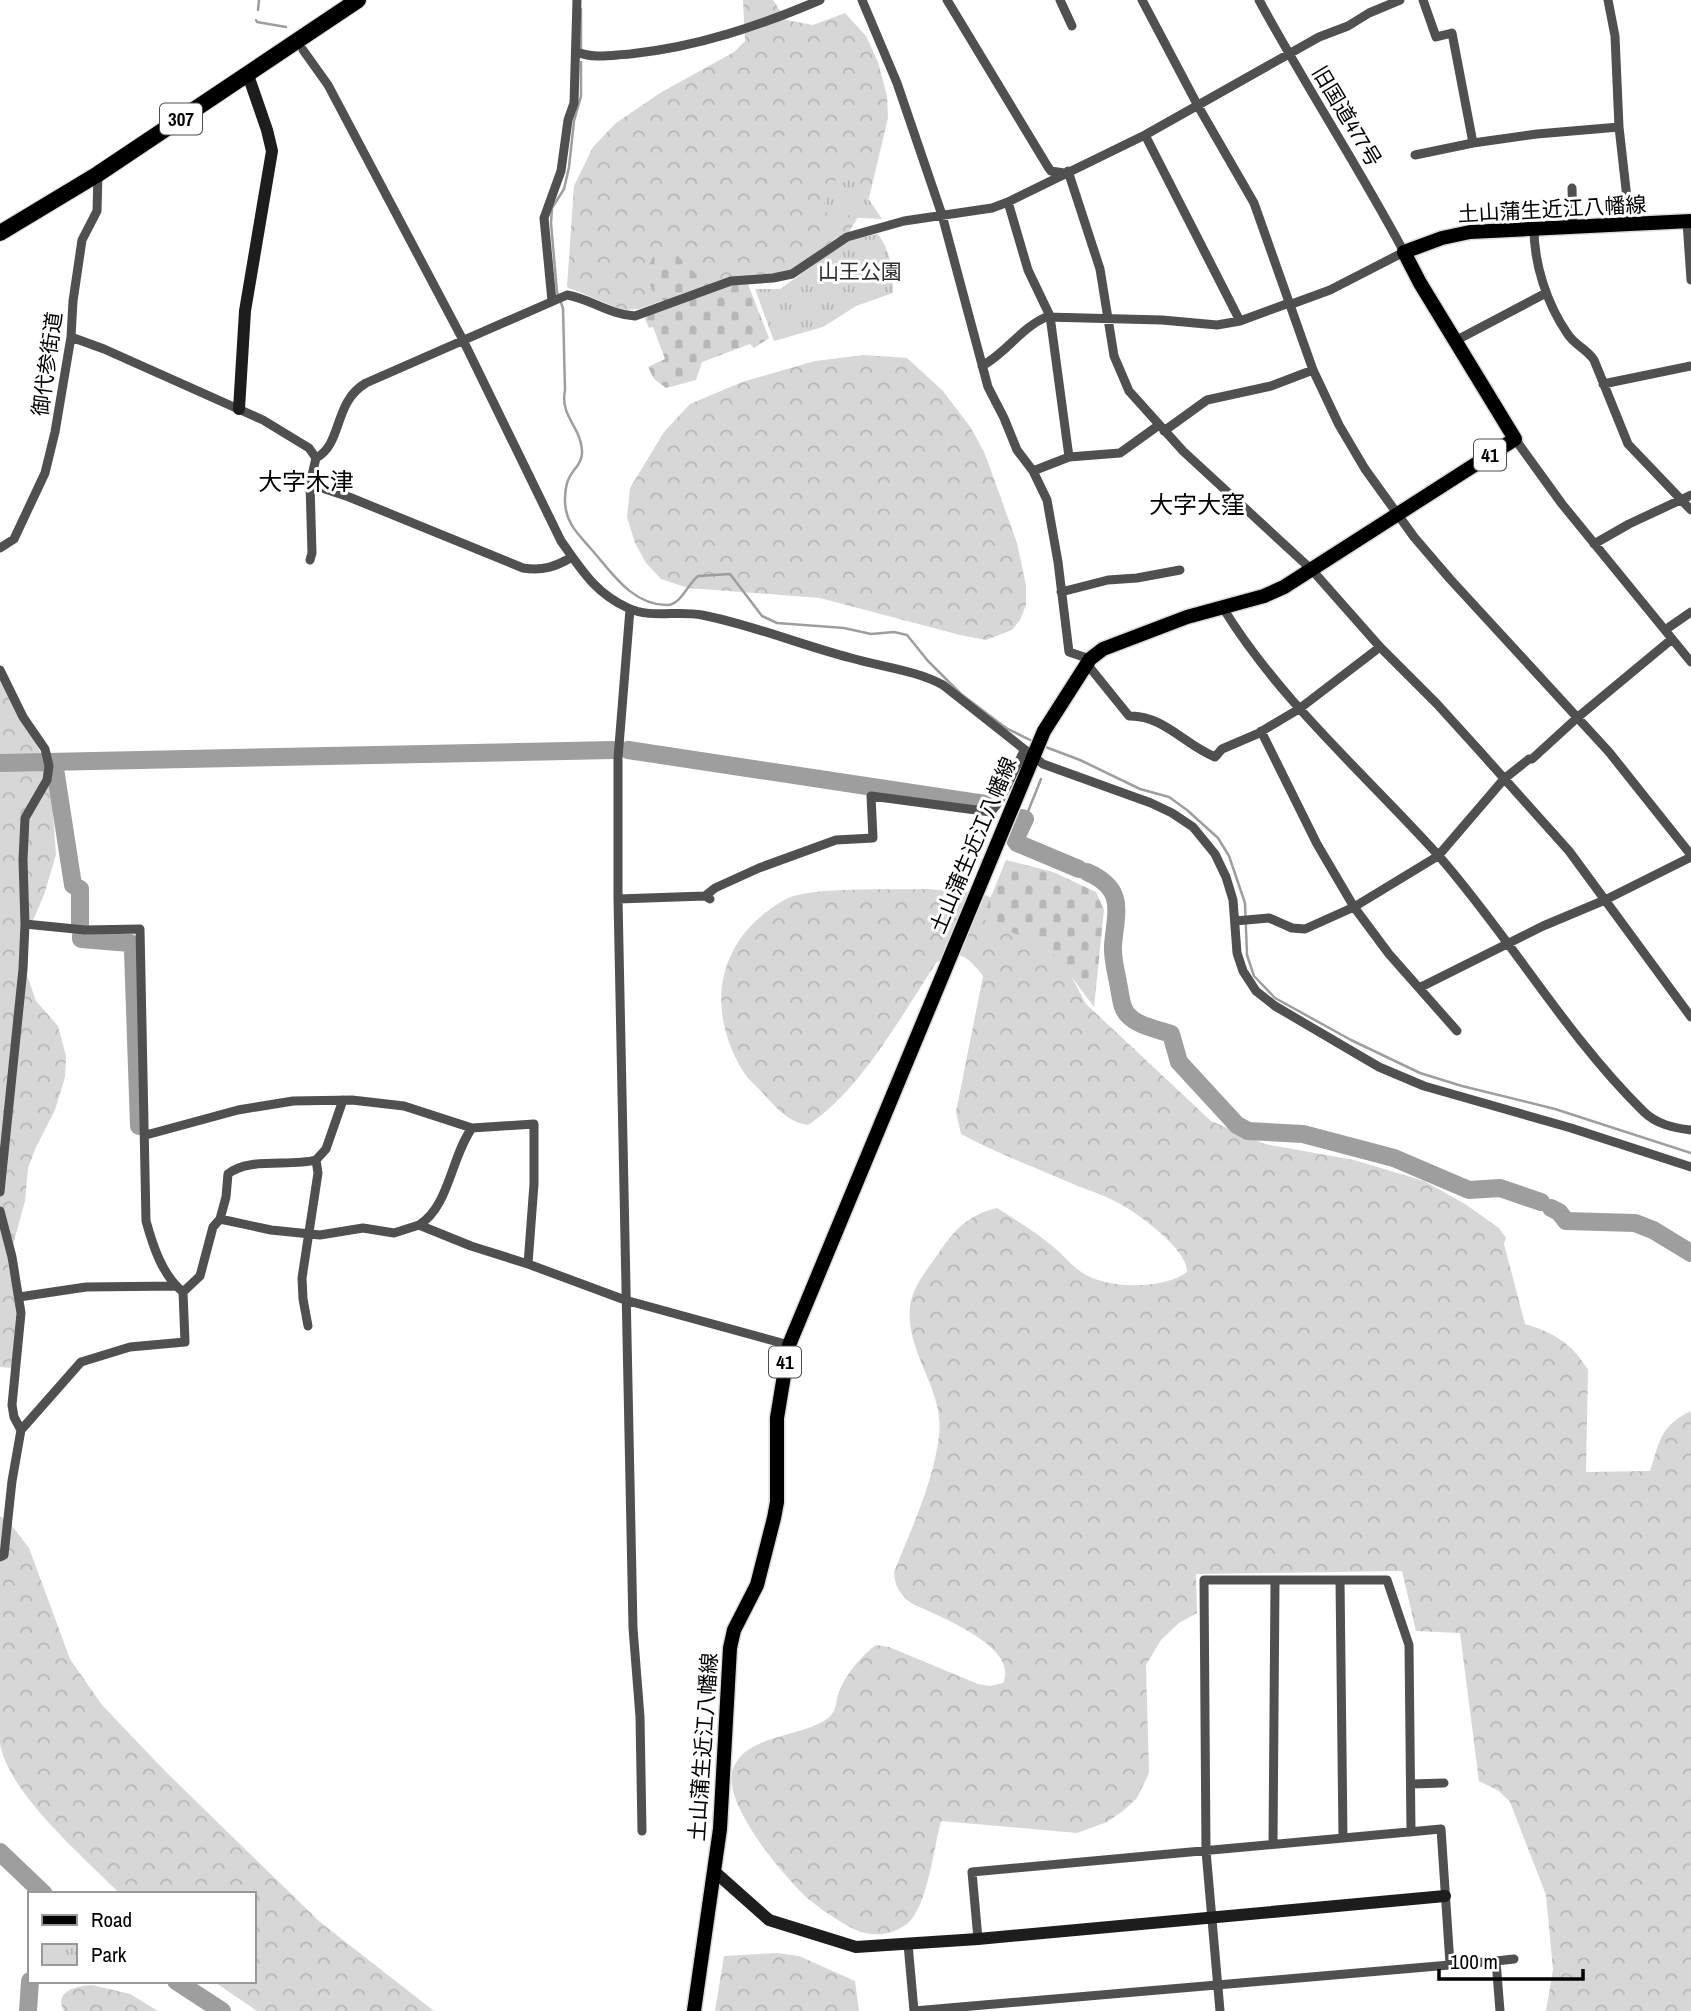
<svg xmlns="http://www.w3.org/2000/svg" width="1691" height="2011" viewBox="0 0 1691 2011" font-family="'Archivo Narrow','Noto Sans JP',sans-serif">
  <defs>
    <pattern id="forest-crowns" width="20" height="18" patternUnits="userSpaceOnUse" patternTransform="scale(1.75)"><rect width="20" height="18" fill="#d7d7d7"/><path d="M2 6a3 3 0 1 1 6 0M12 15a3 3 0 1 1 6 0" fill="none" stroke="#b7b7b7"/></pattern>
    <pattern id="cemetery-stones" width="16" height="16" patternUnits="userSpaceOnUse" patternTransform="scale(1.75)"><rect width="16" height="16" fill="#d7d7d7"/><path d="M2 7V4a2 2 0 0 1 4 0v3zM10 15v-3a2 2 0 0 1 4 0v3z" fill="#b7b7b7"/></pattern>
    <pattern id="park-tufts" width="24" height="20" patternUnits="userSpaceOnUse" patternTransform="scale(1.75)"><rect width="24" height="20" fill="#d7d7d7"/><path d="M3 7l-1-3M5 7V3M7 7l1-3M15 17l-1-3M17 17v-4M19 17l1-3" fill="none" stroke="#b7b7b7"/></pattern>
  </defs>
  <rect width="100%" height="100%" fill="#fff"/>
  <!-- forest -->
  <path fill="url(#forest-crowns)" d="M743 0H773L786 20 813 25 845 13 866 36 878 62 887 96 888 118 869 198 848 234 836 238 797 267 780 275 725 279 639 309 622 310 567 287 574 186 593 147 616 123 660 93 734 52 745 41Z
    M864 355 907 358 943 391 971 428 985 454 1017 543 1026 585V605L1020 620 1012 630 986 640 960 635 820 598 688 588 661 579 646 563 635 543 627 517 630 488 664 432 690 404 742 382 815 361Z
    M0 677 50 770 56 855 44 895 28 932 27 975 36 1001 58 1026 66 1056 65 1077 55 1110 36 1147 28 1168 25 1201 8 1263 17 1304 12 1368 0 1367Z
    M929 889 981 894 1037 912 1086 1004 1211 1121 1265 1144 1354 1160 1424 1181 1465 1204 1499 1228 1506 1238 1504 1244 1525 1324C1553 1332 1573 1344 1588 1370L1586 1472 1650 1471C1660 1440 1660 1426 1691 1411V2011H1546L1553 1970 1546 1895 1510 1802 1499 1791 1479 1781 1460 1633 1416 1631 1402 1571 1196 1574 1197 1613 1179 1623 1161 1640 1146 1665 1149 1773 1137 1798 1123 1811 1107 1822 1077 1833 941 1821C934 1847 928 1902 910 1921 896 1935 873 1938 856 1930 841 1923 814 1905 803 1894 780 1872 721 1801 733 1769 745 1734 802 1738 828 1718 837 1710 835 1705 838 1695 844 1676 861 1656 876 1645L889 1647 978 1684 990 1686 1003 1683C1020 1646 937 1616 911 1603 899 1593 895 1587 894 1572 912 1527 933 1484 939 1436 945 1390 905 1352 910 1307 912 1286 929 1268 940 1251 955 1229 970 1214 997 1208 1016 1220 1034 1231 1051 1245 1063 1254 1075 1270 1088 1276 1114 1289 1164 1289 1187 1272 1188 1250 1141 1216 1122 1205 1109 1197 1093 1192 1078 1186 1039 1169 998 1154 961 1134L956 1112 983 976C968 957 958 947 936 963 902 1015 860 1091 808 1125 788 1122 775 1107 762 1092 755 1085 746 1077 741 1068 704 1003 719 936 786 899 811 886 897 890 929 889Z
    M0 1516 9 1522 29 1548 70 1659 102 1705 166 1772 320 1922 434 2011H257L213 1981H254V1894H120C83 1856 10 1795 0 1744Z
    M777 1953 799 1956 855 1981 859 2011H715L724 1956Z
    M92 1985 130 1994 158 2011H64C53 1991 77 1986 92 1985Z"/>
  <!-- cemetery -->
  <path fill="url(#cemetery-stones)" d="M671 249 696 274 714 283 665 302 652 290 646 271 654 255Z
    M731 284H748L769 338 754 348 750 344 702 362 696 380 666 388 654 379 648 367 665 359 653 327 649 328 645 319 648 315Z
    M1006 860 1053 872 1096 892 1104 910 1094 1007 1056 956 1025 938 982 919Z"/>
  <!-- park -->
  <path fill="url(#park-tufts)" d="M844 172 857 182 882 219 840 217 827 213 822 195Z
    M878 234C891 252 893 271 893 293L856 306 823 327 774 341 755 289H780L849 240Z"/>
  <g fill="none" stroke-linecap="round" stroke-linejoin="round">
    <!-- stream -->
    <path stroke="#9e9e9e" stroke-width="2.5" d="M258 10 259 0
      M256 20 257 22 286 27
      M581 51V9
      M581 62V96L574 121 569 167 564 189 552 208 551 223 557 292 563 308 565 390C560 417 580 425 582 450 583 463 574 468 569 478 565 486 564 502 566 510 569 527 582 538 592 550 612 573 633 606 668 605 681 604 688 584 698 576L730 574 762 616 777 623 844 628 871 634 894 632 907 635 928 661 961 694 1006 728 1034 742
      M1043 746 1080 760 1140 789 1169 797 1187 810 1218 838 1229 856 1245 903 1247 955 1254 976 1275 998 1351 1040 1420 1073 1462 1086 1555 1109 1691 1153
      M1025 819 1041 779"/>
    <!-- river -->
    <path stroke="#9e9e9e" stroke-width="18" d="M628 750 985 804
      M54 762 73 885 80 889V927
      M0 763 613 750
      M1022 818 1025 819 1015 840 1017 843 1079 869
      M1087 872C1126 889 1116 911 1113 945 1112 959 1117 975 1119 988 1121 997 1121 1007 1127 1014 1137 1026 1157 1029 1171 1034L1179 1062 1237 1125 1248 1131 1303 1134 1394 1158 1469 1190 1500 1188 1541 1202
      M81 936V939L130 943 133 951 139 1126
      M1551 1208 1559 1212 1566 1221 1635 1223 1653 1230 1691 1253
      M0 1852 44 1894
      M176 1981 222 2011
      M28 2011 30 1981"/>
    <defs>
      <path id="primary" d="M694 2011 720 1829 730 1648 734 1630 757 1585 774 1518 777 1502V1418L789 1345 1044 731 1090 659 1103 649 1187 617 1264 596 1284 587 1515 439 1420 283 1404 252 1442 238 1470 232 1691 221"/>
      <path id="highway" d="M0 233 98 174 358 0"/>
    </defs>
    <!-- primary casing -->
    <use href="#primary" stroke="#dbdbdb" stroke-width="17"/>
    <!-- highway casing -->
    <use href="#highway" stroke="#dbdbdb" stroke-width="18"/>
    <!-- street -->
    <path stroke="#505050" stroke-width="9" d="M862 0 897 83 942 215 988 387 1004 418 1017 450 1033 471 1047 500 1058 562 1069 652 1090 659
      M947 0 1048 167 1051 171 1064 173
      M1060 0 1072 26
      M1142 0 1198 106 1254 203 1313 370 1339 425 1365 469 1414 537 1450 579 1609 752 1691 855
      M1259 0C1305 85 1358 166 1404 252L1330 290 1289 305
      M1423 0 1436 37 1452 33 1473 143 1537 134 1619 127
      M1608 0 1615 36 1619 127 1630 225
      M303 50 328 85 463 340 561 541C582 570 594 592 628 608 651 619 677 610 702 615 753 625 801 645 851 658 882 667 915 670 943 685L1043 764 1151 803 1172 813 1193 827 1215 854 1226 877 1233 900 1237 953 1243 971 1256 991 1275 1006 1379 1067 1424 1086 1571 1128 1691 1167
      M577 52C594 59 611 55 630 54 697 47 759 26 820 0
      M1145 135 1240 321
      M1415 155 1473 143
      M1068 171 1100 269 1114 356 1129 391 1183 451 1312 570 1380 647 1437 704 1476 747 1569 851 1691 1017
      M1572 188 1573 228
      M1008 202 1028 270 1050 316 1069 457
      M1687 222 1691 280
      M1534 229C1534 264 1547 304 1567 333 1574 345 1586 348 1594 360L1628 444 1691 510
      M552 301 544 218 561 171 568 120 574 103 577 0
      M71 337 104 349 263 420 309 448 316 458
      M1455 341 1546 293
      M982 366C1006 353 1021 328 1046 317L1162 320 1217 325 1240 321 1289 303
      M1603 384 1691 366
      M1164 431 1207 400 1271 386 1313 370
      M1515 439 1562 504 1691 662
      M1033 471 1069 457 1120 453 1159 425
      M1594 544 1629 524 1691 495
      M0 548 14 539 45 473 55 432 71 337 73 301 82 240 97 211 98 174
      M572 557C555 567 543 571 523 568L349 497 310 484 316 458C343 444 333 402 366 383L567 295C591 299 610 315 635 316L731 281 773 278 792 274 847 237 904 221 992 208 1008 202 1145 135 1319 37 1348 26 1369 13 1400 0
      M310 560 312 553 310 484
      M1061 592 1108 580 1137 578 1180 570
      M1223 608C1281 702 1365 774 1438 855 1510 937 1565 1034 1643 1111 1656 1124 1673 1128 1691 1130
      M630 609 618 758V899L633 1628 640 1717 642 1831
      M1665 630 1691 612
      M1087 664 1129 716C1163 715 1185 745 1215 757L1222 749 1257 734 1299 709 1380 647
      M0 670 23 717 45 749 49 766 47 780 25 818 23 860 25 924 23 969 0 1192
      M1261 731 1317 844 1354 907
      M705 896 715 888 759 868 836 840 873 838 871 796 991 812 999 802 1024 751
      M618 899 705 896 710 899
      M1354 907 1389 954 1457 1031
      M1235 921 1269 918 1292 928 1305 929 1354 907 1438 856 1504 779 1529 759H1532L1578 717 1672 639
      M1419 988 1543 926 1605 900 1691 857
      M146 1135 238 1110 293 1101 352 1100 404 1106 472 1128 534 1124V1184L528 1264
      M0 1211 12 1257 21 1313 12 1405 14 1417 21 1430 12 1481 4 1555 0 1557
      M220 1219 226 1197 228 1174C248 1157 289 1167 316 1160
      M419 1225C449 1207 451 1157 472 1128
      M183 1292 200 1276 213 1227 220 1219 271 1230 320 1235 363 1228 394 1233 419 1225 471 1246 528 1264 625 1300 789 1345
      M19 1297 86 1287 176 1286
      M308 1326 303 1299 302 1278 318 1173 316 1160 326 1149 343 1100
      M21 1430 81 1362 130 1347 185 1342 183 1292C162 1275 153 1246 146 1221L140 929 85 930 25 924
      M1340 1580 1343 1838
      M1411 1784 1444 1783
      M1273 1844 1275 1581
      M978 1939 972 1872 1441 1829 1450 1964
      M908 1944 914 2011
      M1496 1961 1514 1959
      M914 2011 1496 1961 1500 2011
      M1220 2011 1206 1851 1204 1580H1387L1409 1645 1411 1832"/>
    <!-- secondary -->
    <path stroke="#1d1d1d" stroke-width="12" d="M239 409 245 311 272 151 267 130 248 75
      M715 1872 769 1920 856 1947 978 1939 1445 1896"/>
    <!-- primary -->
    <use href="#primary" stroke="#000" stroke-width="14"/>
    <!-- highway -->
    <use href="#highway" stroke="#000" stroke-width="16"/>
  </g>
  <g text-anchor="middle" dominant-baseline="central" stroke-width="6" stroke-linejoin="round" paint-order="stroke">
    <!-- shield labels -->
    <g fill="#fff" stroke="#4c4c4c" stroke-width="2">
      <rect x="160" y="103.5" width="42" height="31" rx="5"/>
      <rect x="1474" y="439.5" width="32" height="31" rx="5"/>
      <rect x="769" y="1346.5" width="32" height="31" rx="5"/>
    </g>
    <g font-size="19" font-weight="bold" fill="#000">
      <text x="181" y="119">307</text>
      <text x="1490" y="455">41</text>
      <text x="785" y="1362">41</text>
    </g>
    <!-- street labels -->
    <g font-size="21" fill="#000" stroke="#fff">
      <text transform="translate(1347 116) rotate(59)">旧国道477号</text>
      <text transform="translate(1552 209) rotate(-3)">土山蒲生近江八幡線</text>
      <text transform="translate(47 364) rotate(-82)">御代参街道</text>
      <text transform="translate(973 845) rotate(-67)">土山蒲生近江八幡線</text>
      <text transform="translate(703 1747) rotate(-86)">土山蒲生近江八幡線</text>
    </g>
    <!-- park labels -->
    <g font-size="21" fill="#2e2e2e" stroke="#fff">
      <text x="860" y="271">山王公園</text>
    </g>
    <!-- quarter labels -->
    <g font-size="24" fill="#000" stroke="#fff">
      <text x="306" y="481">大字木津</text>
      <text x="1197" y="504">大字大窪</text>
    </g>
  </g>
  <!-- legend -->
  <rect x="28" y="1892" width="228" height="91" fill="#ffffff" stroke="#999999" stroke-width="2"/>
  <rect x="42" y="1915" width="35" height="10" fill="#000000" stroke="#999999" stroke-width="2"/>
  <text x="91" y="1927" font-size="21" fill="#000000">Road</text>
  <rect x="42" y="1944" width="35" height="21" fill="url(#park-tufts)" stroke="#999999" stroke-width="2"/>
  <text x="91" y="1962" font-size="21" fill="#000000">Park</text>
  <!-- scale -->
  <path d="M1439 1969v10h144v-10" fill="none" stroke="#000000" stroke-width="3.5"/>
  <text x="1450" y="1969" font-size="21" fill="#000000" stroke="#ffffff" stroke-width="5" paint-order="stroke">100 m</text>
</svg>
